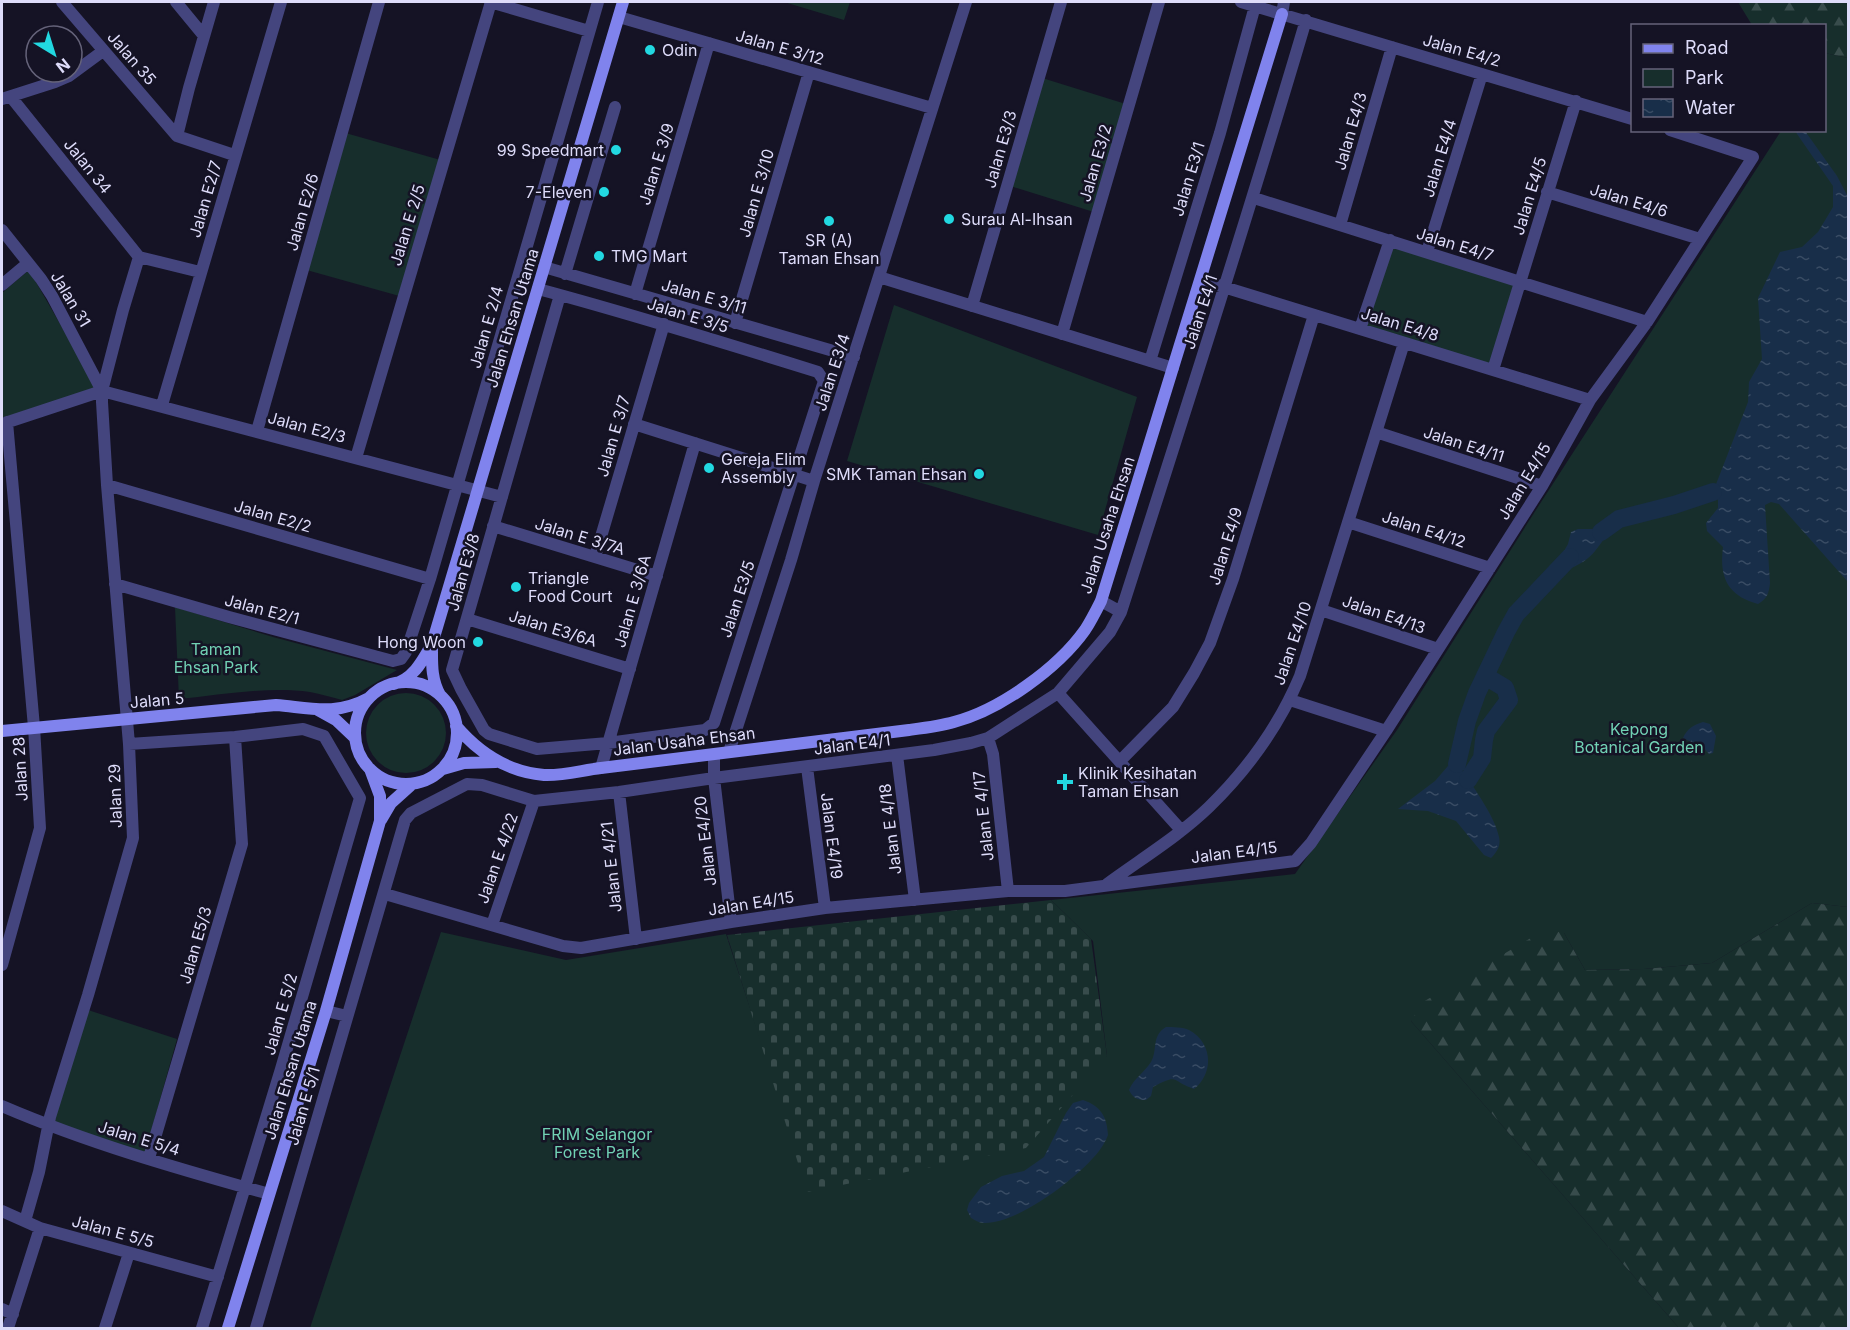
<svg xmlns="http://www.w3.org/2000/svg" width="1850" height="1330" viewBox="0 0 1850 1330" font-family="Inter,sans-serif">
  <defs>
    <pattern id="forest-firs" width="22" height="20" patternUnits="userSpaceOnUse" patternTransform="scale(1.5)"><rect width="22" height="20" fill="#172e2c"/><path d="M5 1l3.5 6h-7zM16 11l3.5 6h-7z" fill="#384c4c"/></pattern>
    <pattern id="cemetery-stones" width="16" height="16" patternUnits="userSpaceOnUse" patternTransform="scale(1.5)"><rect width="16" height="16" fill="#172e2c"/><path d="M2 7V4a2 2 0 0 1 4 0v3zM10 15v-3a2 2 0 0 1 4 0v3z" fill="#384c4c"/></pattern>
    <pattern id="water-ripples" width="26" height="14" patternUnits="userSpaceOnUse" patternTransform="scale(1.5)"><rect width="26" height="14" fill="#182e49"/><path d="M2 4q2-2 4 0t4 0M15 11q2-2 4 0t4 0" fill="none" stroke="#394c64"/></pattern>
  </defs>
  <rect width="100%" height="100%" fill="#151325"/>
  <!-- green -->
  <path fill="#172e2c" d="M784 2H850L844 20Z
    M1825 53 1848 58V907L1812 903 1712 963 1644 969 1585 970 1564 933 1411 1021 1679 1328H310L441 932 566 960 726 934 809 1190 1107 1056 1093 941 1051 900 1295 874 1397 730 1534 513 1781 131 1824 130Z
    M1039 77 1129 105 1097 213 1007 185Z
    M342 132 444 161 403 297 303 269Z
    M1390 240 1520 281 1493 370 1360 329Z
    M29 270 98 390 2 418V293Z
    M894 305 1137 397 1098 535 847 461Z
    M175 607 273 637 397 670 355 695 342 700C331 697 321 694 310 692 268 686 222 695 179 699Z
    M366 733a40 40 0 1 1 80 0a40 40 0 1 1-80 0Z
    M88 1010 177 1039 145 1153 53 1124Z"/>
  <!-- forest -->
  <path fill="url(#forest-firs)" d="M1738 2H1848V58L1825 53 1824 26 1752 25Z
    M1812 903 1848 907V1328H1679L1411 1021 1423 1002 1546 929 1564 933 1585 970 1644 969 1712 963Z"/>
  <!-- cemetery -->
  <path fill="url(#cemetery-stones)" d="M1051 900 1091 939 1107 1056 1026 1148 807 1192 727 935Z"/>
  <!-- water -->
  <path fill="url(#water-ripples)" d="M1795 131H1805L1837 176 1848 197V582L1779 504 1771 502 1765 505 1770 583C1769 593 1767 599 1758 604 1728 596 1719 578 1723 547L1707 531 1706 523 1718 508V500L1713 492 1748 402 1749 382 1762 359 1758 298 1780 252 1802 247 1818 232 1833 207V186Z
    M1619 519C1606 532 1598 554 1581 563 1573 568 1563 571 1554 574L1555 567 1568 544 1571 532 1578 529H1592Z
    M1703 722 1710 724 1716 736 1713 753 1709 754 1704 748 1683 738C1687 729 1693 725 1703 722Z
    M1454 759C1467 778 1495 815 1499 837 1501 846 1497 852 1491 858L1484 855 1456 821 1428 811 1398 809 1435 781Z
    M1166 1027C1172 1027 1183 1027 1189 1030 1213 1043 1214 1073 1194 1089 1170 1081 1180 1073 1153 1087L1151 1096 1146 1100C1137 1100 1133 1098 1129 1090 1134 1078 1144 1073 1151 1062 1158 1050 1151 1036 1166 1027Z
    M1083 1100C1101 1106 1107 1117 1108 1135 1106 1140 1103 1146 1099 1151 1079 1177 1018 1224 984 1223 979 1223 975 1220 971 1218L967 1210 969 1203 981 1187 1002 1176 1024 1171 1044 1157 1066 1113 1073 1103Z"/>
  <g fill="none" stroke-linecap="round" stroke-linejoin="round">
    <!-- river -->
    <path stroke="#182e49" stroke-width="18" d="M1601 532 1619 519 1674 505 1713 492
      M1457 764 1467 721 1477 693 1506 632 1516 614 1570 557
      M1468 780 1482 758 1484 740 1486 731 1509 700 1505 688 1485 676"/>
    <!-- street -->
    <path stroke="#44457e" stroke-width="12" d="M62 2 177 136
      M176 2 204 36
      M490 2 589 31
      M1241 2 1632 119
      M1282 14 1284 2
      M619 17 932 108
      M11 97 139 257
      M2 99 55 82 69 76 103 51
      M177 136 189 88 214 2
      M177 136 234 155
      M1547 192 1700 239
      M1254 198 1647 322
      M1340 225 1392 47
      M2 230 41 279 52 296 102 391
      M1427 252 1482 74
      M139 257 200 272
      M544 267 854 357
      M565 274 615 107
      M879 277 1173 368
      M1201 280 1590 400
      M2 285 28 263
      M538 289C632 314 725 343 818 372L824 381 714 723 705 730 608 743 537 749 489 734 484 730 461 689 452 670 560 295
      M635 294 709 43
      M972 306 1061 2
      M735 323 809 72
      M1360 329 1390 240
      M1062 334 1159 2
      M1150 361 1220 133 1255 6
      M1493 370 1576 101
      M102 391 502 497
      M162 405 281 2
      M2 424 102 391
      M634 424 814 481
      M257 431 379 2
      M1376 432 1542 486
      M356 458 491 2
      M107 485 430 579
      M1348 522 1490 568
      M493 526 657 576
      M595 557 664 324
      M115 584 229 617 393 661 401 659 406 652 430 579 598 2
      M1101 601 1121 612
      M1321 610 1438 649
      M467 619 630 669
      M1058 693 1181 830
      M1290 700 1386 731
      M988 738 993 754 1008 891
      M129 744 235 737 303 729 324 736 360 798 281 1069 202 1328
      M729 752 791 560 814 481 966 2
      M714 755V778L731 922
      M897 755 915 900
      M1120 761 1173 707 1194 673 1210 643 1233 579 1314 315
      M807 767 825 908
      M601 768 695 443
      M619 792 636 939
      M1107 884C1141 859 1179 836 1209 807 1249 768 1279 726 1300 676L1404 343
      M385 894 563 946 581 948 731 922 825 908 1008 891H1065L1295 861 1311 843 1386 731 1542 486 1590 400 1647 322 1753 157 1670 130
      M492 925 534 801
      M2 965 40 828 34 727 7 422
      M326 1011 347 1016
      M2 1106C88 1143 179 1169 269 1194
      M149 1158 242 844 235 737
      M2 1211 40 1228 218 1277
      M25 1221 39 1172 50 1117 88 995 133 838 129 744 107 485 102 402V391L123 310 139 257
      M2 1309 13 1314
      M8 1328 40 1228
      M105 1328 129 1253
      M256 1328 405 820 411 813 467 784 482 785 534 801 619 792 714 778 934 750 971 743 988 738 1058 693 1110 632 1121 612C1184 415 1247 219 1306 20"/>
    <!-- secondary -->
    <path stroke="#8083ed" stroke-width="12" d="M432 645C432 663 431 679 440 695
      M355 733a51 51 0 1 1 102 0a51 51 0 1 1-102 0Z
      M393 684C413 680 423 660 432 644L623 2
      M318 710 336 720 355 738
      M456 726C479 753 508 772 544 775 563 776 583 770 601 768L909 730C924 728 940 726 954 722 1000 710 1058 668 1085 630 1091 621 1096 611 1101 601L1282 14
      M2 731 276 705C311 708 336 716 369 698
      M443 769 464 763 496 762
      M381 820 391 803 411 785
      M228 1328 326 1011 380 821V796L370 769"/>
  </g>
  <!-- markers -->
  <g fill="#22d8e1" stroke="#151325" stroke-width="2">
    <circle cx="650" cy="50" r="6"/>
    <circle cx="616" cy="150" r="6"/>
    <circle cx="604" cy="192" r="6"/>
    <circle cx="949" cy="219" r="6"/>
    <circle cx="829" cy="221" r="6"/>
    <circle cx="599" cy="256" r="6"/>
    <circle cx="709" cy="468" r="6"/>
    <circle cx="979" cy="474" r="6"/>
    <circle cx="516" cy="587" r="6"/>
    <circle cx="478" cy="642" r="6"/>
    <path d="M1062 773h6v6h6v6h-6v6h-6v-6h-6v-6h6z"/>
  </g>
  <g text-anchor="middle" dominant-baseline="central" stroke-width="5" stroke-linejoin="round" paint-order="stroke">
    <!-- street labels -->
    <g font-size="16" fill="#dedcfa" stroke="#151325">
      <text transform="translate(780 47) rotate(16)">Jalan E 3/12</text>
      <text transform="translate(1462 50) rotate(16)">Jalan E4/2</text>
      <text transform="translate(132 58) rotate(49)">Jalan 35</text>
      <text transform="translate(1350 131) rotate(-74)">Jalan E4/3</text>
      <text transform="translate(1000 149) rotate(-74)">Jalan E3/3</text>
      <text transform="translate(1439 158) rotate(-73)">Jalan E4/4</text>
      <text transform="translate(1095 163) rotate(-74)">Jalan E3/2</text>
      <text transform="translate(656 164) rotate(-73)">Jalan E 3/9</text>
      <text transform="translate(88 166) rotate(51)">Jalan 34</text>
      <text transform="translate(1188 179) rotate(-73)">Jalan E3/1</text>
      <text transform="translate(756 193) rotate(-74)">Jalan E 3/10</text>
      <text transform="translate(1529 196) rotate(-73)">Jalan E4/5</text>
      <text transform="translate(205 199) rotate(-74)">Jalan E2/7</text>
      <text transform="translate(1629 200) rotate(17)">Jalan E4/6</text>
      <text transform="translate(302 212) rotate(-74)">Jalan E2/6</text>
      <text transform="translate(407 225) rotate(-73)">Jalan E 2/5</text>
      <text transform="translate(1455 244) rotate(17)">Jalan E4/7</text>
      <text transform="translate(704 296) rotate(16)">Jalan E 3/11</text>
      <text transform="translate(71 299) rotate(59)">Jalan 31</text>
      <text transform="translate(1200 312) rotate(-72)">Jalan E4/1</text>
      <text transform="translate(688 315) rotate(17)">Jalan E 3/5</text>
      <text transform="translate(512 318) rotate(-73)">Jalan Ehsan Utama</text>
      <text transform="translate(1400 324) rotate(17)">Jalan E4/8</text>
      <text transform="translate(486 327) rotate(-74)">Jalan E 2/4</text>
      <text transform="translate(832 372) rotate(-72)">Jalan E3/4</text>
      <text transform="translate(307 427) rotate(15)">Jalan E2/3</text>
      <text transform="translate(613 436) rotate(-74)">Jalan E 3/7</text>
      <text transform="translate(1464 444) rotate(18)">Jalan E4/11</text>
      <text transform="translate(1524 481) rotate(-59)">Jalan E4/15</text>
      <text transform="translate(273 516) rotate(16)">Jalan E2/2</text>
      <text transform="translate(1107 525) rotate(-72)">Jalan Usaha Ehsan</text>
      <text transform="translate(1424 529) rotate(18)">Jalan E4/12</text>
      <text transform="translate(580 536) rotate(17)">Jalan E 3/7A</text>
      <text transform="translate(1225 546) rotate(-73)">Jalan E4/9</text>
      <text transform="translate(463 572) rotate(-74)">Jalan E3/8</text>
      <text transform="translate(737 599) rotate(-72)">Jalan E3/5</text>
      <text transform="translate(632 601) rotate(-74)">Jalan E 3/6A</text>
      <text transform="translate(262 609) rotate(15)">Jalan E2/1</text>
      <text transform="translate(1384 614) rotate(19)">Jalan E4/13</text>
      <text transform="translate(553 628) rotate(17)">Jalan E3/6A</text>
      <text transform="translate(1292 643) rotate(-71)">Jalan E4/10</text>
      <text transform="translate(157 700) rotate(-5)">Jalan 5</text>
      <text transform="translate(684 741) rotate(-7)">Jalan Usaha Ehsan</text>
      <text transform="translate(852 744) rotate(-7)">Jalan E4/1</text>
      <text transform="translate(20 769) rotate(-93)">Jalan 28</text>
      <text transform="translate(115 796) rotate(-92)">Jalan 29</text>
      <text transform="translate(983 816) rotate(-96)">Jalan E 4/17</text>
      <text transform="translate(890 829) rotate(-97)">Jalan E 4/18</text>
      <text transform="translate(832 836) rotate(83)">Jalan E4/19</text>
      <text transform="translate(705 841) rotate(-97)">Jalan E4/20</text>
      <text transform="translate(1234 852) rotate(-7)">Jalan E4/15</text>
      <text transform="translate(497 858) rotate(-71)">Jalan E 4/22</text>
      <text transform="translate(611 867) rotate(-96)">Jalan E 4/21</text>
      <text transform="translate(751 903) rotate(-9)">Jalan E4/15</text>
      <text transform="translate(195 945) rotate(-74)">Jalan E5/3</text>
      <text transform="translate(280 1014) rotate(-74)">Jalan E 5/2</text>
      <text transform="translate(290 1070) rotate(-73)">Jalan Ehsan Utama</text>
      <text transform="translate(303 1106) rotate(-74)">Jalan E 5/1</text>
      <text transform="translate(139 1138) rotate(17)">Jalan E 5/4</text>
      <text transform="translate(113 1231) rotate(15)">Jalan E 5/5</text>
    </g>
    <!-- poi labels -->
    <g font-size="16" fill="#dedcfa" stroke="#151325" text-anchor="start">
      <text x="662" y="50">Odin</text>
      <text x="604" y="150" text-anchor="end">99 Speedmart</text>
      <text x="592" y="192" text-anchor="end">7-Eleven</text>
      <text x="961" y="219">Surau Al-Ihsan</text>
      <text x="829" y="240" text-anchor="middle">SR (A)<tspan x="829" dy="18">Taman Ehsan</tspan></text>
      <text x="611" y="256">TMG Mart</text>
      <text x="721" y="459">Gereja Elim<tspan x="721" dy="18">Assembly</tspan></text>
      <text x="967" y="474" text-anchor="end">SMK Taman Ehsan</text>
      <text x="528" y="578">Triangle<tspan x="528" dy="18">Food Court</tspan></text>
      <text x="466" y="642" text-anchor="end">Hong Woon</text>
      <text x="1078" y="773">Klinik Kesihatan<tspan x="1078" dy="18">Taman Ehsan</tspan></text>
    </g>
    <!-- park labels -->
    <g font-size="16" fill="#71d1b4" stroke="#151325">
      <text x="216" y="649">Taman<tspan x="216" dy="18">Ehsan Park</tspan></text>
      <text x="1639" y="729">Kepong<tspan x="1639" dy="18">Botanical Garden</tspan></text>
      <text x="597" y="1134">FRIM Selangor<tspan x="597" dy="18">Forest Park</tspan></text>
    </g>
  </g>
  <!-- border -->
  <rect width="1850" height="1330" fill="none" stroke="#dedcfa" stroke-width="6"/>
  <!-- legend -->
  <rect x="1631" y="24" width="195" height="108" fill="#151325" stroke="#65637a" stroke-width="1.5"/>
  <rect x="1643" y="44" width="30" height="9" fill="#8083ed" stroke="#65637a" stroke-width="1.5"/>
  <text x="1685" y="54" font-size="18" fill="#dedcfa">Road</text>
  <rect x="1643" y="69" width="30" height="18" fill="#172e2c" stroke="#65637a" stroke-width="1.5"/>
  <text x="1685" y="84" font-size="18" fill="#dedcfa">Park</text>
  <rect x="1643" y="99" width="30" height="18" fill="url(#water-ripples)" stroke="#65637a" stroke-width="1.5"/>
  <text x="1685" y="114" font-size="18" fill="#dedcfa">Water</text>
  <!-- north arrow -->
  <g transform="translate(54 54) rotate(142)"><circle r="28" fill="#151325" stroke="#65637a" stroke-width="1.5"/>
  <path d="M0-4.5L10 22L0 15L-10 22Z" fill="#22d8e1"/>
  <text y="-9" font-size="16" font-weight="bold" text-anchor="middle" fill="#dedcfa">N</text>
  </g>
</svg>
